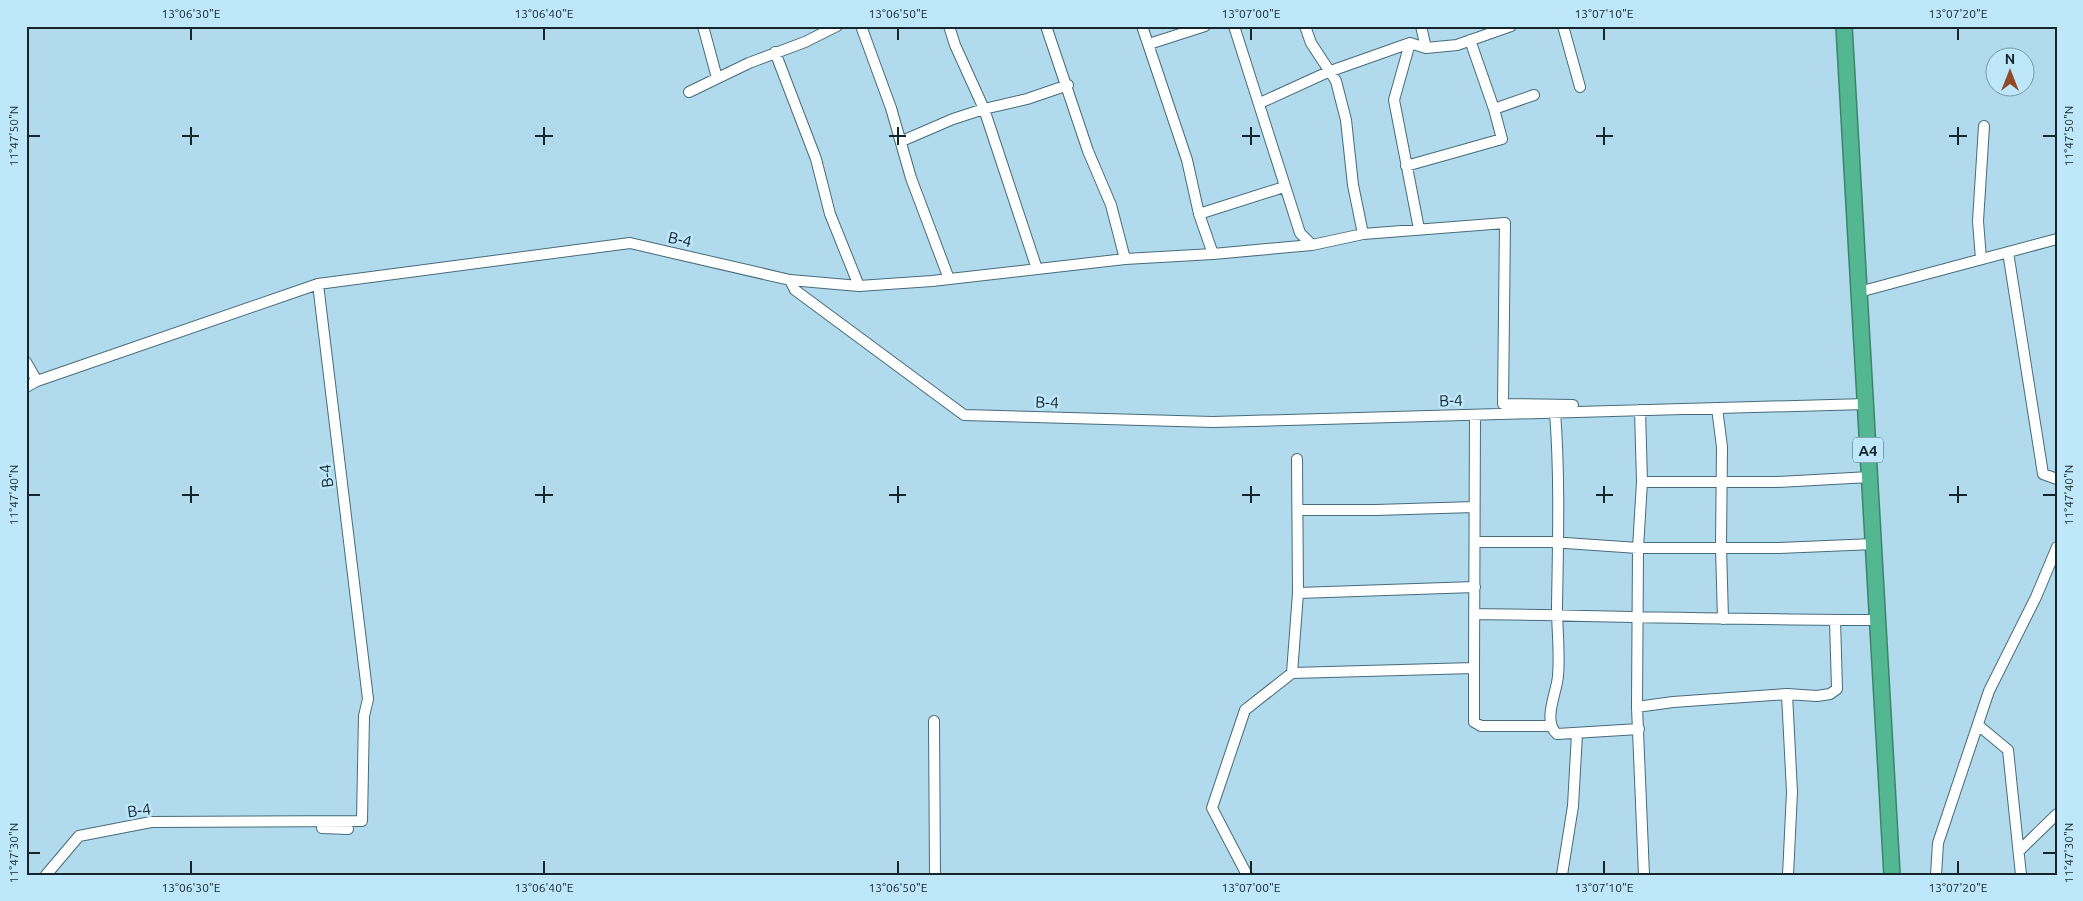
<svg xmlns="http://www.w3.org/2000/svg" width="2083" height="901" viewBox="0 0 2083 901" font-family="Ubuntu,sans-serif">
  <rect width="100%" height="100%" fill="#b1dbed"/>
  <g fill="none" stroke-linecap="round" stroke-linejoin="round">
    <defs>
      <path id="minor" d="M703 26 717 78
        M861 26 891 108 911 178 949 279
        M949 26 955 45 984 109 1037 269
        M1046 26 1088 151 1111 205 1125 259
        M1142 26 1187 160 1199 214 1213 254
        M1234 26 1300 233 1312 245
        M1305 26 1311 43 1336 81 1346 120 1353 185 1363 234
        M1421 26 1426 48
        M1563 26 1580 87
        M1410 43 1394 100 1419 229
        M1149 44 1205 26
        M775 52 816 159 830 214 859 286
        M689 92 749 63 805 42 837 26
        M1260 103 1328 72 1410 43 1426 48 1457 45 1511 26
        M1494 109 1534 95
        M902 141 953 119 984 109 1027 99 1068 85
        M1406 166 1502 139 1494 109 1470 40
        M1199 214 1284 187
        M2008 252 2043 474 2057 479
        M1981 259 1978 221 1984 126
        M790 280 859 286 932 281 1125 259 1213 254 1312 245 1363 234 1505 223 1503 404 1573 405
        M1859 292 2057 239
        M26 362 37 381
        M26 387 37 381 318 284
        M1717 408 1722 447 1721 547 1723 619
        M1640 410 1642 482 1638 548 1637 707 1644 875
        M1555 412C1560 477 1558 542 1557 607 1557 630 1560 653 1558 676 1557 692 1542 721 1557 734L1639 729
        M1642 482H1776L1870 477
        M1298 510H1376L1474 507
        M1475 542H1551L1638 548H1779L1874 544
        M1298 593 1475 587
        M1475 614C1609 616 1743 620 1878 620
        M1474 668V722L1481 726H1551
        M1292 673 1298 593 1297 459
        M1787 694 1792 792 1788 875
        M1637 707 1673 702 1787 694 1817 696 1830 694 1837 689 1835 620
        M934 721 935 875
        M1978 725 2008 750 2021 875
        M322 828 348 829
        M2019 851 2057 814
        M46 875 79 836 151 822 362 821 364 716 368 699 318 284 630 243 790 280 795 290 964 415 1213 422 1866 404
        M1247 875 1212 808 1245 710 1292 673 1474 668 1475 415
        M1562 875 1573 806 1577 734
        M1936 875 1938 843 1989 691 2036 597 2057 547"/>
      <path id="highway" d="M1844 26 1892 875"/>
    </defs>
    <!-- minor casing -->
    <use href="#minor" stroke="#456c7b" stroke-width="12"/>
    <!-- highway casing -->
    <use href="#highway" stroke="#3d846d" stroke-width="18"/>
    <!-- minor -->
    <use href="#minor" stroke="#fff" stroke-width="10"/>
    <!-- highway -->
    <use href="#highway" stroke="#53b791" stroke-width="15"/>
  </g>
  <!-- ticks -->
  <path fill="none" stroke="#14252b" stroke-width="2" d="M191 28V40M544 28V40M898 28V40M1251 28V40M1604 28V40M1958 28V40M191 127V145M544 127V145M898 127V145M1251 127V145M1604 127V145M1958 127V145M28 136H40M182 136H199M535 136H553M889 136H906M1242 136H1260M1596 136H1613M1949 136H1967M2043 136H2056M191 486V503M544 486V503M898 486V503M1251 486V503M1604 486V503M1958 486V503M28 495H40M182 495H199M535 495H553M889 495H906M1242 495H1260M1596 495H1613M1949 495H1967M2043 495H2056M28 853H40M2043 853H2056M191 861V874M544 861V874M898 861V874M1251 861V874M1604 861V874M1958 861V874"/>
  <g text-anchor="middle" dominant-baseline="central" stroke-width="5" stroke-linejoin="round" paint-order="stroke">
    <!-- shield labels -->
    <rect fill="#bee8fa" stroke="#476069" stroke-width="1" x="1853" y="437.5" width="30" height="25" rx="4"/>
    <g font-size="15" font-weight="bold" fill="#14252b">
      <text x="1868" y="450">A4</text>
    </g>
    <!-- street labels -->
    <g font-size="16" fill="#14252b" stroke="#bee8fa">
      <text transform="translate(680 239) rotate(13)">B-4</text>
      <text transform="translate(1451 400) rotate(-2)">B-4</text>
      <text transform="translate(1047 402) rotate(2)">B-4</text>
      <text transform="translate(326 476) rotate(-97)">B-4</text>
      <text transform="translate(139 810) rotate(-8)">B-4</text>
    </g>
  </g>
  <!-- border -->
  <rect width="2083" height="901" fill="none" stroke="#bee8fa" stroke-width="55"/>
  <!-- north arrow -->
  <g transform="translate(2010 72)"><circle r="24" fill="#bee8fa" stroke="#7a9aa7"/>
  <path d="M0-4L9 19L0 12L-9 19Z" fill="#914a25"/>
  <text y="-8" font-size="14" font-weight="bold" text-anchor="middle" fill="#14252b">N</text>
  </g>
  <rect x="28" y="28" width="2028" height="846" fill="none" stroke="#14252b" stroke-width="2"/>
  <g font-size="12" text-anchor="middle" fill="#14252b">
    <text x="191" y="18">13°06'30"E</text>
    <text x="544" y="18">13°06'40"E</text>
    <text x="898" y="18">13°06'50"E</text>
    <text x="1251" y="18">13°07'00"E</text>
    <text x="1604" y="18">13°07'10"E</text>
    <text x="1958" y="18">13°07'20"E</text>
    <text transform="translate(14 136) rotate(-90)" y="4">11°47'50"N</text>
    <text transform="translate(2069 136) rotate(-90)" y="4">11°47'50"N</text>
    <text transform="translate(14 495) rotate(-90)" y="4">11°47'40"N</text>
    <text transform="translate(2069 495) rotate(-90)" y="4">11°47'40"N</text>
    <text transform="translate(14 853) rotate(-90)" y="4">11°47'30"N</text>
    <text transform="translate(2069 853) rotate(-90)" y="4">11°47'30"N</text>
    <text x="191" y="892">13°06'30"E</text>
    <text x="544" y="892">13°06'40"E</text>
    <text x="898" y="892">13°06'50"E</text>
    <text x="1251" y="892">13°07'00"E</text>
    <text x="1604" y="892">13°07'10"E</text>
    <text x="1958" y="892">13°07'20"E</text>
  </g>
</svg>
